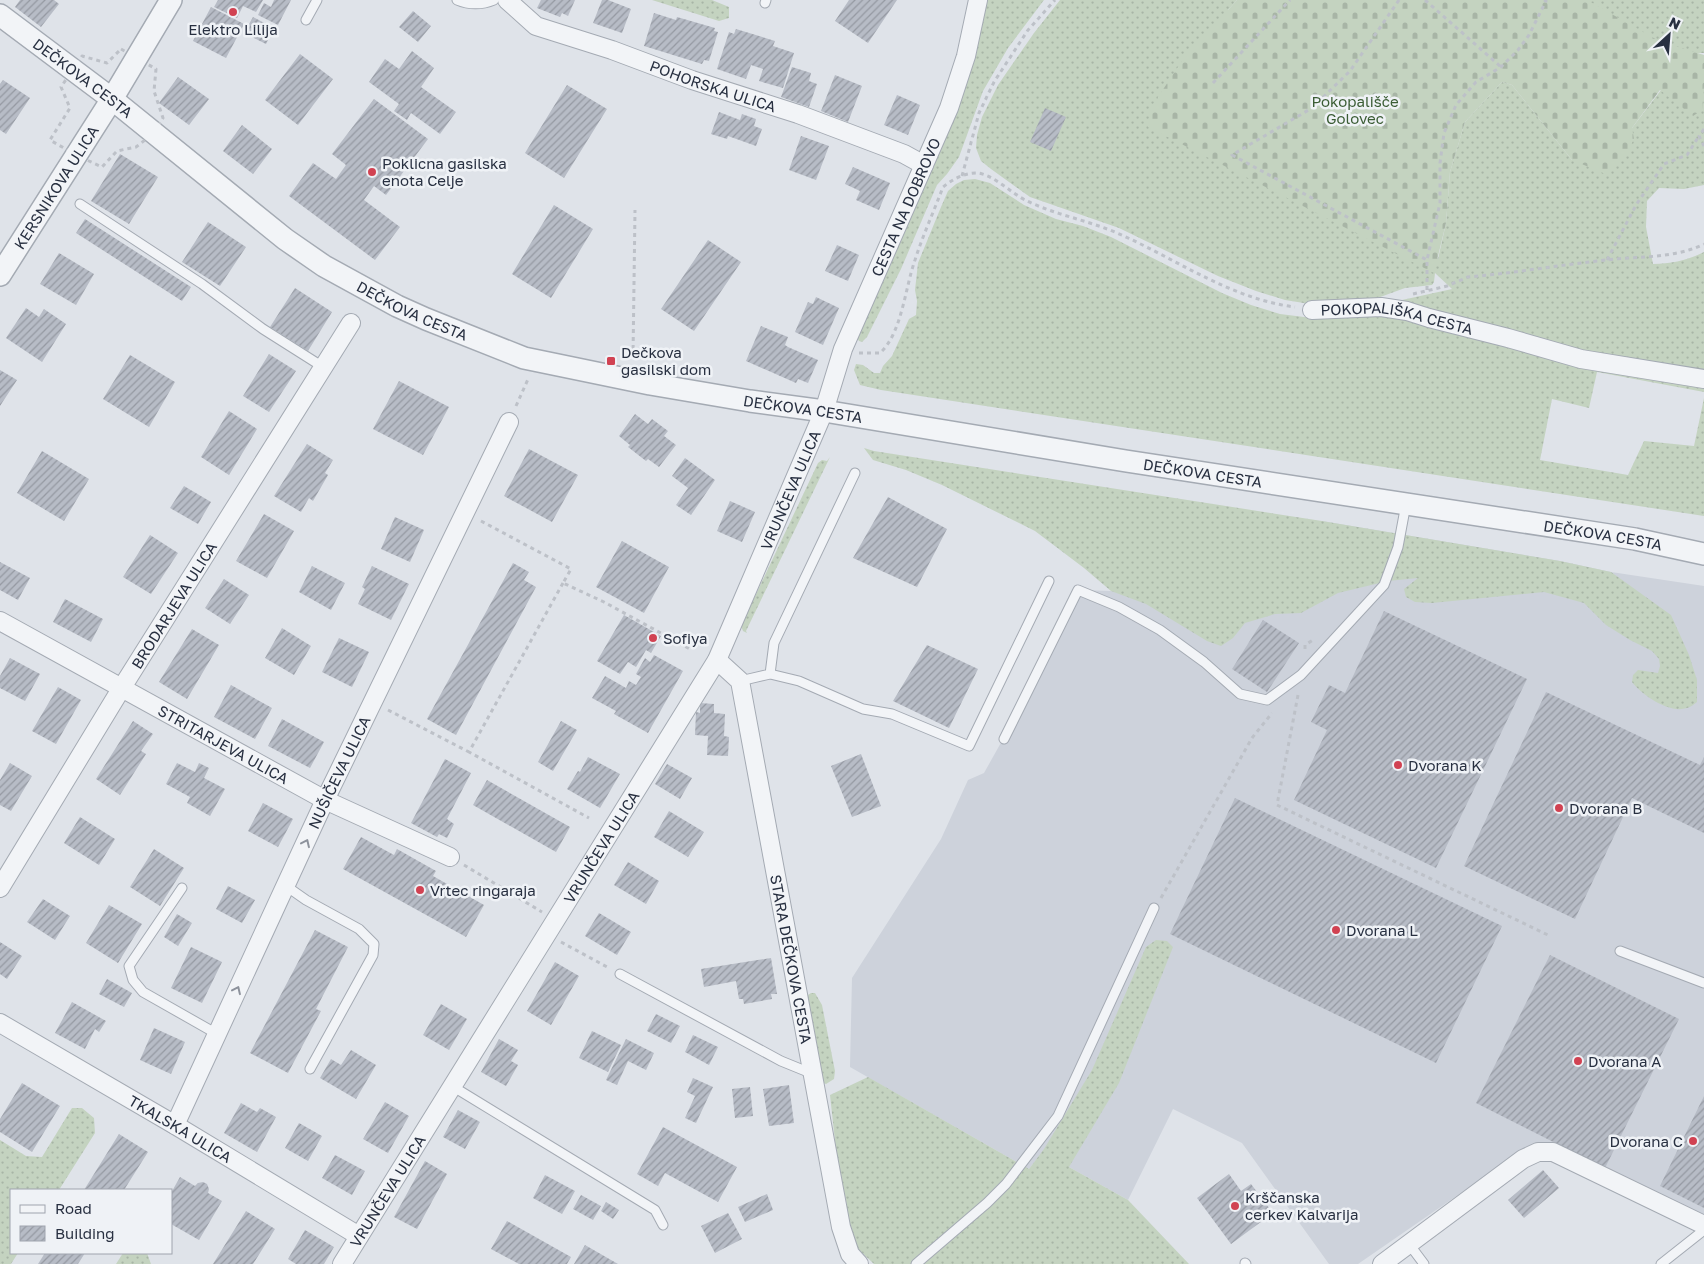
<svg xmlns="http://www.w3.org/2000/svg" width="1704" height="1264" viewBox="0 0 1704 1264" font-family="'Golos Text',sans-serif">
  <defs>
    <pattern id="grass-dots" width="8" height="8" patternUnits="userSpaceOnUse" patternTransform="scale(1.25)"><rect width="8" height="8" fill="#c4d3c0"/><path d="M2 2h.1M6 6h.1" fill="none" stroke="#a8b5a6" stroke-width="1.8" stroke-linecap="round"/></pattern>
    <pattern id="cemetery-stones" width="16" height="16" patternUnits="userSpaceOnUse" patternTransform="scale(1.25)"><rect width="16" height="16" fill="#c4d3c0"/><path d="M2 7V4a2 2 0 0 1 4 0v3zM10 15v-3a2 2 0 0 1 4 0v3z" fill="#a8b5a6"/></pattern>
    <pattern id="building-hatch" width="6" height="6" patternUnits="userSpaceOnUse" patternTransform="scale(1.25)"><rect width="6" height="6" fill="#b7bcc6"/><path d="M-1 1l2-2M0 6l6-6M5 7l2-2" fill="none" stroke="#9599a2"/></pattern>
  </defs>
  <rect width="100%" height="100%" fill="#dfe3e9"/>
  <!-- built -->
  <path fill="#cdd2db" d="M1322 521 1560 561 1611 572 1704 586V1217L1526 1148 1358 1264H1329L1242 1143 1173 1109 1128 1200 1069 1167 1044 1150 1029 1169 850 1067 852 978 941 839 968 780 984 773 1012 723 1078 590 1111 591Z"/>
  <!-- grass -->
  <path fill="url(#grass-dots)" d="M652 0H712L729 7V18L719 21Z
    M987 0H1044L1008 48 983 91 959 157 947 174 937 185 901 269 867 337 862 342 859 341 857 338 875 294 933 168 956 110 975 57Z
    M1060 0H1237L1228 10 1438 259 1446 223 1450 172 1465 122 1502 82 1512 85 1572 160 1632 128 1661 90 1704 68V185L1684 189 1659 188 1647 201 1646 227 1653 264C1671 264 1689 260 1704 252V392L1597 372 1589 408 1552 399 1540 460 1628 475 1644 441 1694 446 1704 398V516L881 390 860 385 854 370 856 364 863 365 874 373H880L883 366 892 356 909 319 916 315 917 301 915 290 918 263 941 207 948 191 956 184 964 180 975 179 990 183 1024 205 1056 219 1083 226 1111 237 1222 293 1251 305 1280 314 1312 318 1400 302 1402 300 1452 289 1435 273 1434 282 1432 285 1405 288 1372 300 1310 304 1285 300 1256 291 1218 276 1119 228 1030 197 991 169 981 161 976 148 977 135 982 117 998 85 1034 33Z
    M1566 0H1704V53H1675Z
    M864 448 874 451 1322 521 1560 561 1611 572 1671 615 1689 655 1697 680V702C1694 704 1691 707 1687 708 1669 714 1642 695 1632 682L1633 675 1638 670 1658 673 1660 666 1659 659 1652 651 1630 640 1606 625 1584 603 1544 592 1432 603 1415 602 1406 597 1404 589 1418 578 1388 581 1338 593 1301 613 1275 614 1245 623 1233 638 1221 646 1207 641 1146 604 1111 591 1084 568 1035 531 942 485 906 470 873 460Z
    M830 457 746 631 747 633 743 631 741 626 818 463 822 460 827 461Z
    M1156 940 1167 941 1173 947 1119 1083 1069 1167 1128 1200 1189 1264H874L857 1248 849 1224 846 1200 835 1154 836 1150 830 1095 868 1077 1029 1169 1044 1149 1092 1070 1146 947Z
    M811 993H815L822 1005 835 1071 834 1079 826 1084 821 1082 808 1004V995Z
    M72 1108H82L94 1118 95 1133 59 1190H11V1253H18L11 1264H0V1140L26 1156 42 1157Z
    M123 1253H147L151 1264H116Z"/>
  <!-- cemetery -->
  <path fill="url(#cemetery-stones)" d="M1237 0H1587L1659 41 1704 55V86L1702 110 1693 116 1660 90 1632 128 1634 139 1627 152 1608 175 1572 160 1512 85 1502 82 1465 122 1450 172 1446 223 1434 273 1148 127 1150 109 1182 61Z"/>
  <!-- building -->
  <path fill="url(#building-hatch)" d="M20 0H54L59 4 41 27 15 7Z
    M218 0H263L256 12 243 6 237 18 214 7Z
    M274 0H291L278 25 258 15 264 3 271 7Z
    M541 0H575L568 16 562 13 560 17 537 8Z
    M602 0H608L631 9 622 33 593 23Z
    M849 0H897L868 43 835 21Z
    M211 7 244 24 226 58 193 41Z
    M413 11 431 26 418 42 399 27Z
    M654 13 676 20 677 17 715 28 714 31 718 32 709 61 704 60 702 64 644 46Z
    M253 17 274 28 266 44 244 33Z
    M736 29 775 41 773 46 794 53 783 88 759 81 763 69 751 65 746 79 717 69 729 32 734 34Z
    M412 51 434 68 421 87 456 112 440 134 411 113 407 120 394 111 399 104 369 82 385 59 399 69Z
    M300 54 333 79 298 125 265 100Z
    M792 67 811 73 809 81 817 84 809 107 781 97Z
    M835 75 862 86 848 122 821 111Z
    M178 77 209 99 189 125 159 103Z
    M3 80 30 98 6 134 0 130V84Z
    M567 85 607 109 564 178 525 153Z
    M897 95 920 105 908 135 884 125Z
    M374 99 428 139 386 195 374 186 364 200 400 227 375 260 289 196 313 163 336 179 346 165 332 154Z
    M1045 108 1066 117 1051 151 1030 142Z
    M719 112 740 120 742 114 756 119 754 126 762 129 756 146 728 136 727 139 711 134Z
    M242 125 272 149 253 174 223 151Z
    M801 136 829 146 816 180 789 170Z
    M120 154 158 177 129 224 91 201Z
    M853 167 890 183 879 210 856 200 860 191 845 184Z
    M554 205 593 229 551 298 512 274Z
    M85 219 191 287 182 301 76 233Z
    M208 222 246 247 220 286 182 262Z
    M708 240 741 262 694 331 661 309Z
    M837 245 859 255 848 281 825 271Z
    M59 253 94 274 76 305 40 284Z
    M295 288 332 312 308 351 270 327Z
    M816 297 839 308 823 345 795 332 808 302 813 304Z
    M26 308 39 317 44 309 66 324 42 362 6 338Z
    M761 326 788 337 785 345 788 347 818 360 808 383 798 379 796 383 746 361Z
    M269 354 296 371 269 412 243 396Z
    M130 355 175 382 149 427 103 399Z
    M0 370 17 380 0 406Z
    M399 381 449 407 423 455 373 429Z
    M229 411 257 429 229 475 201 457Z
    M635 414 648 424 652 419 668 431 664 436 676 445 659 467 648 459 646 461 628 447 630 445 619 436Z
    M307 444 333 460 325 473 328 475 313 501 309 498 301 512 274 496Z
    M529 449 578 475 552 522 504 496Z
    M42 451 89 479 64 521 17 493Z
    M685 458 715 480 691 515 676 505 688 488 672 476Z
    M184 486 211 502 198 524 170 508Z
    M888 497 947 529 917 587 853 558Z
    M730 501 755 512 742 542 717 531Z
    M264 514 294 531 267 578 236 561Z
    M395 517 424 530 410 562 381 549Z
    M150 535 178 553 151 594 123 577Z
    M622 541 669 567 644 613 596 587Z
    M0 562 30 578 18 600 0 590Z
    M513 563 529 572 524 580 536 587 456 735 427 719Z
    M312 566 345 583 331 610 299 592Z
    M372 566 409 584 391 620 358 604 365 589 362 587Z
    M224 579 249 595 230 624 205 608Z
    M65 599 103 619 91 642 53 622Z
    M1384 611 1527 679 1436 868 1294 800 1327 730 1311 722 1329 685 1345 693Z
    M624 615 661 636 651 653 646 650 636 667 628 662 620 674 597 661Z
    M1263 620 1299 643 1267 692 1232 669Z
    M282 628 311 646 294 675 265 658Z
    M192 629 219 645 187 699 159 682Z
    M339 638 369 652 352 687 322 672Z
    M927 645 978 669 949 728 893 701Z
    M654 655 683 671 648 733 614 714 616 711 592 698 605 676 626 688 629 681 636 685 641 677 636 674 645 658 650 662Z
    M10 658 40 674 25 701 0 688V676Z
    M231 685 272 708 255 739 214 717Z
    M58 687 81 700 56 744 32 731Z
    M1546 692 1700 765 1704 757V833L1632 798 1575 919 1464 866Z
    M700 703 714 704V713L725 714 724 736 729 737 728 756 707 755 708 736 695 735 696 712 700 713Z
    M282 719 324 742 310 768 268 746Z
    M133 721 153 734 141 751 146 754 120 795 96 779Z
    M561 721 577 730 553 771 538 762Z
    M861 754 881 806 852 817 831 766Z
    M588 757 620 774 600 808 567 789 578 771 580 772Z
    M445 759 471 773 447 819 454 824 447 838 439 834 437 837 411 823Z
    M10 763 32 776 11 811 0 805V780Z
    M177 763 195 772 199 763 209 768 204 778 225 789 210 816 187 803 190 797 166 784Z
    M667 764 692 778 680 799 655 784Z
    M487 780 570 827 556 852 473 805Z
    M1235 798 1502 926 1436 1063 1170 934Z
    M263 803 293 819 278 847 248 831Z
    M669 811 704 832 688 857 654 837Z
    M80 817 115 839 99 865 64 843Z
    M361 837 394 855 397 849 436 871 433 876 484 905 466 937 343 869Z
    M154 849 184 868 160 906 130 887Z
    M628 862 659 881 646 904 614 885Z
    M228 886 255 900 242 923 216 909Z
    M43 899 70 916 55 940 27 922Z
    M109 905 142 924 118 963 86 943Z
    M599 913 631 932 617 955 585 936Z
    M177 914 192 923 178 946 164 937Z
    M315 930 348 947 316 1009 321 1011 288 1073 250 1053Z
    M0 942 22 956 7 979 0 974Z
    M191 947 222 962 202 1003 171 988Z
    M1550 955 1679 1019 1605 1168 1476 1103Z
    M771 958 777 994H771L772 999 744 1004 743 999H739L736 981 704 987 701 969Z
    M555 962 579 976 551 1025 527 1011Z
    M107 979 132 993 124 1007 99 994Z
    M72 1002 106 1021 99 1032 95 1029 85 1049 55 1033Z
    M441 1004 467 1019 449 1050 423 1035Z
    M656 1014 680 1026 671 1043 647 1031Z
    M154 1028 185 1042 171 1074 140 1060Z
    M592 1031 621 1045 608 1072 579 1058Z
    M693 1035 718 1047 709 1065 685 1052Z
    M499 1039 518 1050 511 1061 518 1065 506 1086 481 1072Z
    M626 1039 654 1053 646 1070 628 1061 617 1085 606 1080Z
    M351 1050 376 1065 356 1099 320 1078 331 1059 341 1065Z
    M693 1078 713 1087 696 1123 685 1118 695 1096 687 1092Z
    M22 1083 60 1106 32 1152 0 1132V1119Z
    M789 1085 794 1123 769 1126 763 1089Z
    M750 1087 753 1116 735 1118 732 1089Z
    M1704 1096V1208L1660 1186Z
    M385 1102 409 1116 388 1153 363 1139Z
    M241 1103 257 1112 260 1108 276 1117 257 1152 224 1133Z
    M458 1110 480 1122 465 1149 443 1137Z
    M299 1123 322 1136 308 1161 285 1148Z
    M663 1127 737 1167 718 1202 665 1173 658 1186 637 1174Z
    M119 1134 148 1152 124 1190H84Z
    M335 1155 365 1171 352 1195 322 1178Z
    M425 1161 447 1174 417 1229 394 1217Z
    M1543 1170 1559 1188 1524 1218 1508 1200Z
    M1229 1174 1241 1191 1251 1184 1273 1213 1231 1244 1197 1198Z
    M545 1175 575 1191 562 1214 533 1198Z
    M180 1177 195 1186 198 1183 203 1182 207 1184 209 1189 208 1193 222 1201 199 1240 171 1224V1193Z
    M767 1194 773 1210 745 1222 738 1207Z
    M581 1195 601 1206 593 1220 573 1209Z
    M606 1202 619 1210 613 1219 601 1211Z
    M246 1211 275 1229 253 1264H213Z
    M728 1213 742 1239 715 1253 701 1226Z
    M507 1221 571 1257 567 1264H519L491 1249Z
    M305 1230 334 1247 324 1264H296L288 1259Z
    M585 1245 618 1264H574Z
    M45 1253H85L78 1264H38Z"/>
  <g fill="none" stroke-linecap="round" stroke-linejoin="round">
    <defs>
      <path id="service" d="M457 0C469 5 482 5 494 0
        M765 3 766 0
        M306 20 317 0
        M80 204 202 284 263 329 323 367
        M770 674 774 643 855 473
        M740 681 770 674 799 681 863 709 892 714 969 746 1049 581
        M1004 739 1078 590 1119 607 1160 630 1204 662 1240 694 1267 700 1301 675 1384 585 1398 547 1406 504
        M286 886 306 900 359 929 374 944 373 955 310 1069
        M182 888 129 966 133 980 143 992 217 1034
        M1620 951 1704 983
        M620 974 781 1061 813 1074
        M452 1086 655 1210 663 1225
        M1409 1244 1424 1264
        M1245 1263 1246 1264
        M916 1264 987 1203 1006 1184 1058 1116 1154 908
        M1661 1264 1704 1230"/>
      <g id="minor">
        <path id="s1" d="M507 0 536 26 612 50 692 80 798 114 904 154 924 165"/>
        <path id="s2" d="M1312 310 1381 307 1407 311 1429 318 1508 338 1581 359 1704 379"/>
        <path id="s3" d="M0 621 325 800 450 857"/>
        <path id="s4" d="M717 660 740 681 841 1227 850 1254 859 1264"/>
        <path id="s5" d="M0 888 121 689 351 323"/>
        <path id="s6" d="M0 1023 175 1125 359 1236"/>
        <path id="s7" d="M175 1125 325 800 509 422"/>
        <path id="s8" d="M342 1264 717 660 824 411 843 349 949 108 966 56 978 0"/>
        <path d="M1382 1264 1523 1159 1538 1152H1553L1704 1225"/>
      </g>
      <g id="tertiary">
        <path id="s9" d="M0 15 112 99 285 239 324 266 397 306 426 319 524 358 650 384 750 401 824 411 1126 461 1635 539 1704 554"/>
        <path id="s10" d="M0 275 112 99 171 0"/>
      </g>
    </defs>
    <!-- service casing -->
    <use href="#service" stroke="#a4aab3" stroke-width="11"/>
    <!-- minor casing -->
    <use href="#minor" stroke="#a4aab3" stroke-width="20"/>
    <!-- tertiary casing -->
    <use href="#tertiary" stroke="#a4aab3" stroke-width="24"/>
    <!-- path -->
    <path stroke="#bdc1c8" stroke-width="3" stroke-dasharray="4 4" stroke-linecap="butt" d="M1399 0 1350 71 1312 108 1232 155 1427 260
      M1425 0 1501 67
      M121 49 156 69 154 91 163 118 154 133 136 147 117 151 102 167 76 155 50 140 70 108 61 87 82 56 107 63Z
      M1213 83 1290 0
      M1704 129 1699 136 1704 146
      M962 176 979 113 994 82 1028 30 1055 0
      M1607 260 1636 205 1664 164 1687 155 1699 136
      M1427 290V260L1440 203V163L1444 133 1456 105 1476 82 1501 67 1518 50 1529 35 1546 1 1544 0
      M1413 294 1447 286 1468 277C1514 273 1560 265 1606 260 1638 256 1674 259 1704 244
      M859 353H880C902 333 905 288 915 260 923 235 934 211 943 187 953 179 964 173 977 173 993 174 1012 194 1027 201 1056 215 1087 220 1117 233 1175 258 1230 299 1295 307
      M633 357 635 210
      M516 406 529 377
      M481 521 571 569 563 583 604 602 690 649
      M563 583 469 752 589 818
      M1305 649V645L1313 640
      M1298 695 1277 805 1548 935
      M388 710 469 752
      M464 865 542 912
      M1161 898 1252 738 1272 713
      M561 942 609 968"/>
    <!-- service -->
    <use href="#service" stroke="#f2f4f7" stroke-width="9"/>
    <!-- minor -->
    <use href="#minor" stroke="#f2f4f7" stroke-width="18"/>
    <!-- tertiary -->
    <use href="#tertiary" stroke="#f2f4f7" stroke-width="21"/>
  </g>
  <!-- one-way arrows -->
  <defs><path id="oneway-chevron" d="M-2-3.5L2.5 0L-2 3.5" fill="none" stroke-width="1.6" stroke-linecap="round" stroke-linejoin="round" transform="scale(1.25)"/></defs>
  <g stroke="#8d929c">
    <use href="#oneway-chevron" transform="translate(306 843) rotate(-65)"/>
    <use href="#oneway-chevron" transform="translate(237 990) rotate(-65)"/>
  </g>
  <!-- markers -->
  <g fill="#d14252" stroke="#eff2f6" stroke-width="2">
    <circle cx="233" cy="12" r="5"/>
    <circle cx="372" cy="172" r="5"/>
    <rect x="606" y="356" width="10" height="10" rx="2.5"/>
    <circle cx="653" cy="638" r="5"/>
    <circle cx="1398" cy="765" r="5"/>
    <circle cx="1559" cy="808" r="5"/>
    <circle cx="420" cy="890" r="5"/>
    <circle cx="1336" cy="930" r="5"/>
    <circle cx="1578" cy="1061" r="5"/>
    <circle cx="1693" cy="1141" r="5"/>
    <circle cx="1235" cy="1206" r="5"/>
  </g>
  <g text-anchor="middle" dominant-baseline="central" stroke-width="5" stroke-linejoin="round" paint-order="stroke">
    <!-- poi labels -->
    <g font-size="15" fill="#283041" stroke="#eff2f6" text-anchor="start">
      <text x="233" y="29" text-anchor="middle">Elektro Lilija</text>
      <text x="382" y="163">Poklicna gasilska<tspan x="382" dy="17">enota Celje</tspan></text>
      <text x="621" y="352">Dečkova<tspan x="621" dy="17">gasilski dom</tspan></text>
      <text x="663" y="638">Sofiya</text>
      <text x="1408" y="765">Dvorana K</text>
      <text x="1569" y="808">Dvorana B</text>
      <text x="430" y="890">Vrtec ringaraja</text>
      <text x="1346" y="930">Dvorana L</text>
      <text x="1588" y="1061">Dvorana A</text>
      <text x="1683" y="1141" text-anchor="end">Dvorana C</text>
      <text x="1245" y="1197">Krščanska<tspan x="1245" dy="17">cerkev Kalvarija</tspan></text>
    </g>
    <!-- street labels -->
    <g font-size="15" fill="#283041" stroke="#eff2f6">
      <text stroke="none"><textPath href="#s9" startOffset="104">DEČKOVA CESTA</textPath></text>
      <text stroke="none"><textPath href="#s1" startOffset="226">POHORSKA ULICA</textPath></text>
      <text stroke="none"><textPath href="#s10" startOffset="104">KERSNIKOVA ULICA</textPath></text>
      <text stroke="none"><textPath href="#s8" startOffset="1202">CESTA NA DOBROVO</textPath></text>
      <text stroke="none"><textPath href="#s9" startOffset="509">DEČKOVA CESTA</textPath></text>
      <text stroke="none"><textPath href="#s2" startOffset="86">POKOPALIŠKA CESTA</textPath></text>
      <text stroke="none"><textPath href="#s9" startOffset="914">DEČKOVA CESTA</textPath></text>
      <text stroke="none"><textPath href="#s9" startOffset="1319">DEČKOVA CESTA</textPath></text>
      <text stroke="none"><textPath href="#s8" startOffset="896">VRUNČEVA ULICA</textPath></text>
      <text stroke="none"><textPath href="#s9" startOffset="1724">DEČKOVA CESTA</textPath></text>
      <text stroke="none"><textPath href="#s5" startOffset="332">BRODARJEVA ULICA</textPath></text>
      <text stroke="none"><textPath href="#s3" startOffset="255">STRITARJEVA ULICA</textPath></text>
      <text stroke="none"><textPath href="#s7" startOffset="389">NUŠIČEVA ULICA</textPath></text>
      <text stroke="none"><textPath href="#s8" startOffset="491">VRUNČEVA ULICA</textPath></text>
      <text stroke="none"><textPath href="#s4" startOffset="314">STARA DEČKOVA CESTA</textPath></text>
      <text stroke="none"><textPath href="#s6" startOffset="209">TKALSKA ULICA</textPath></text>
      <text stroke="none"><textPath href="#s8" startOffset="86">VRUNČEVA ULICA</textPath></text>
    </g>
    <!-- park labels -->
    <g font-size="15" fill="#3b5d35" stroke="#eff2f6">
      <text x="1355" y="101">Pokopališče<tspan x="1355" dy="17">Golovec</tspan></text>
    </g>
  </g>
  <!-- legend -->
  <rect x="10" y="1189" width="162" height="65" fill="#eff2f6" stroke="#9fa4ae"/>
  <rect x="20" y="1205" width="25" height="8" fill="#f2f4f7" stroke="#9fa4ae"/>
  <text x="55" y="1214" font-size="15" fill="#283041">Road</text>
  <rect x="20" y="1226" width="25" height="15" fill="url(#building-hatch)" stroke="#9fa4ae"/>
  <text x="55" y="1239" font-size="15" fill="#283041">Building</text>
  <!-- north arrow -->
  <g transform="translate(1669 35) rotate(26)" stroke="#eff2f6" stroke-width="4" paint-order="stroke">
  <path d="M0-4L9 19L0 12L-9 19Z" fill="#283041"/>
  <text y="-8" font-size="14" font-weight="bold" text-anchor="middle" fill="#283041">N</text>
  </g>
</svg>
